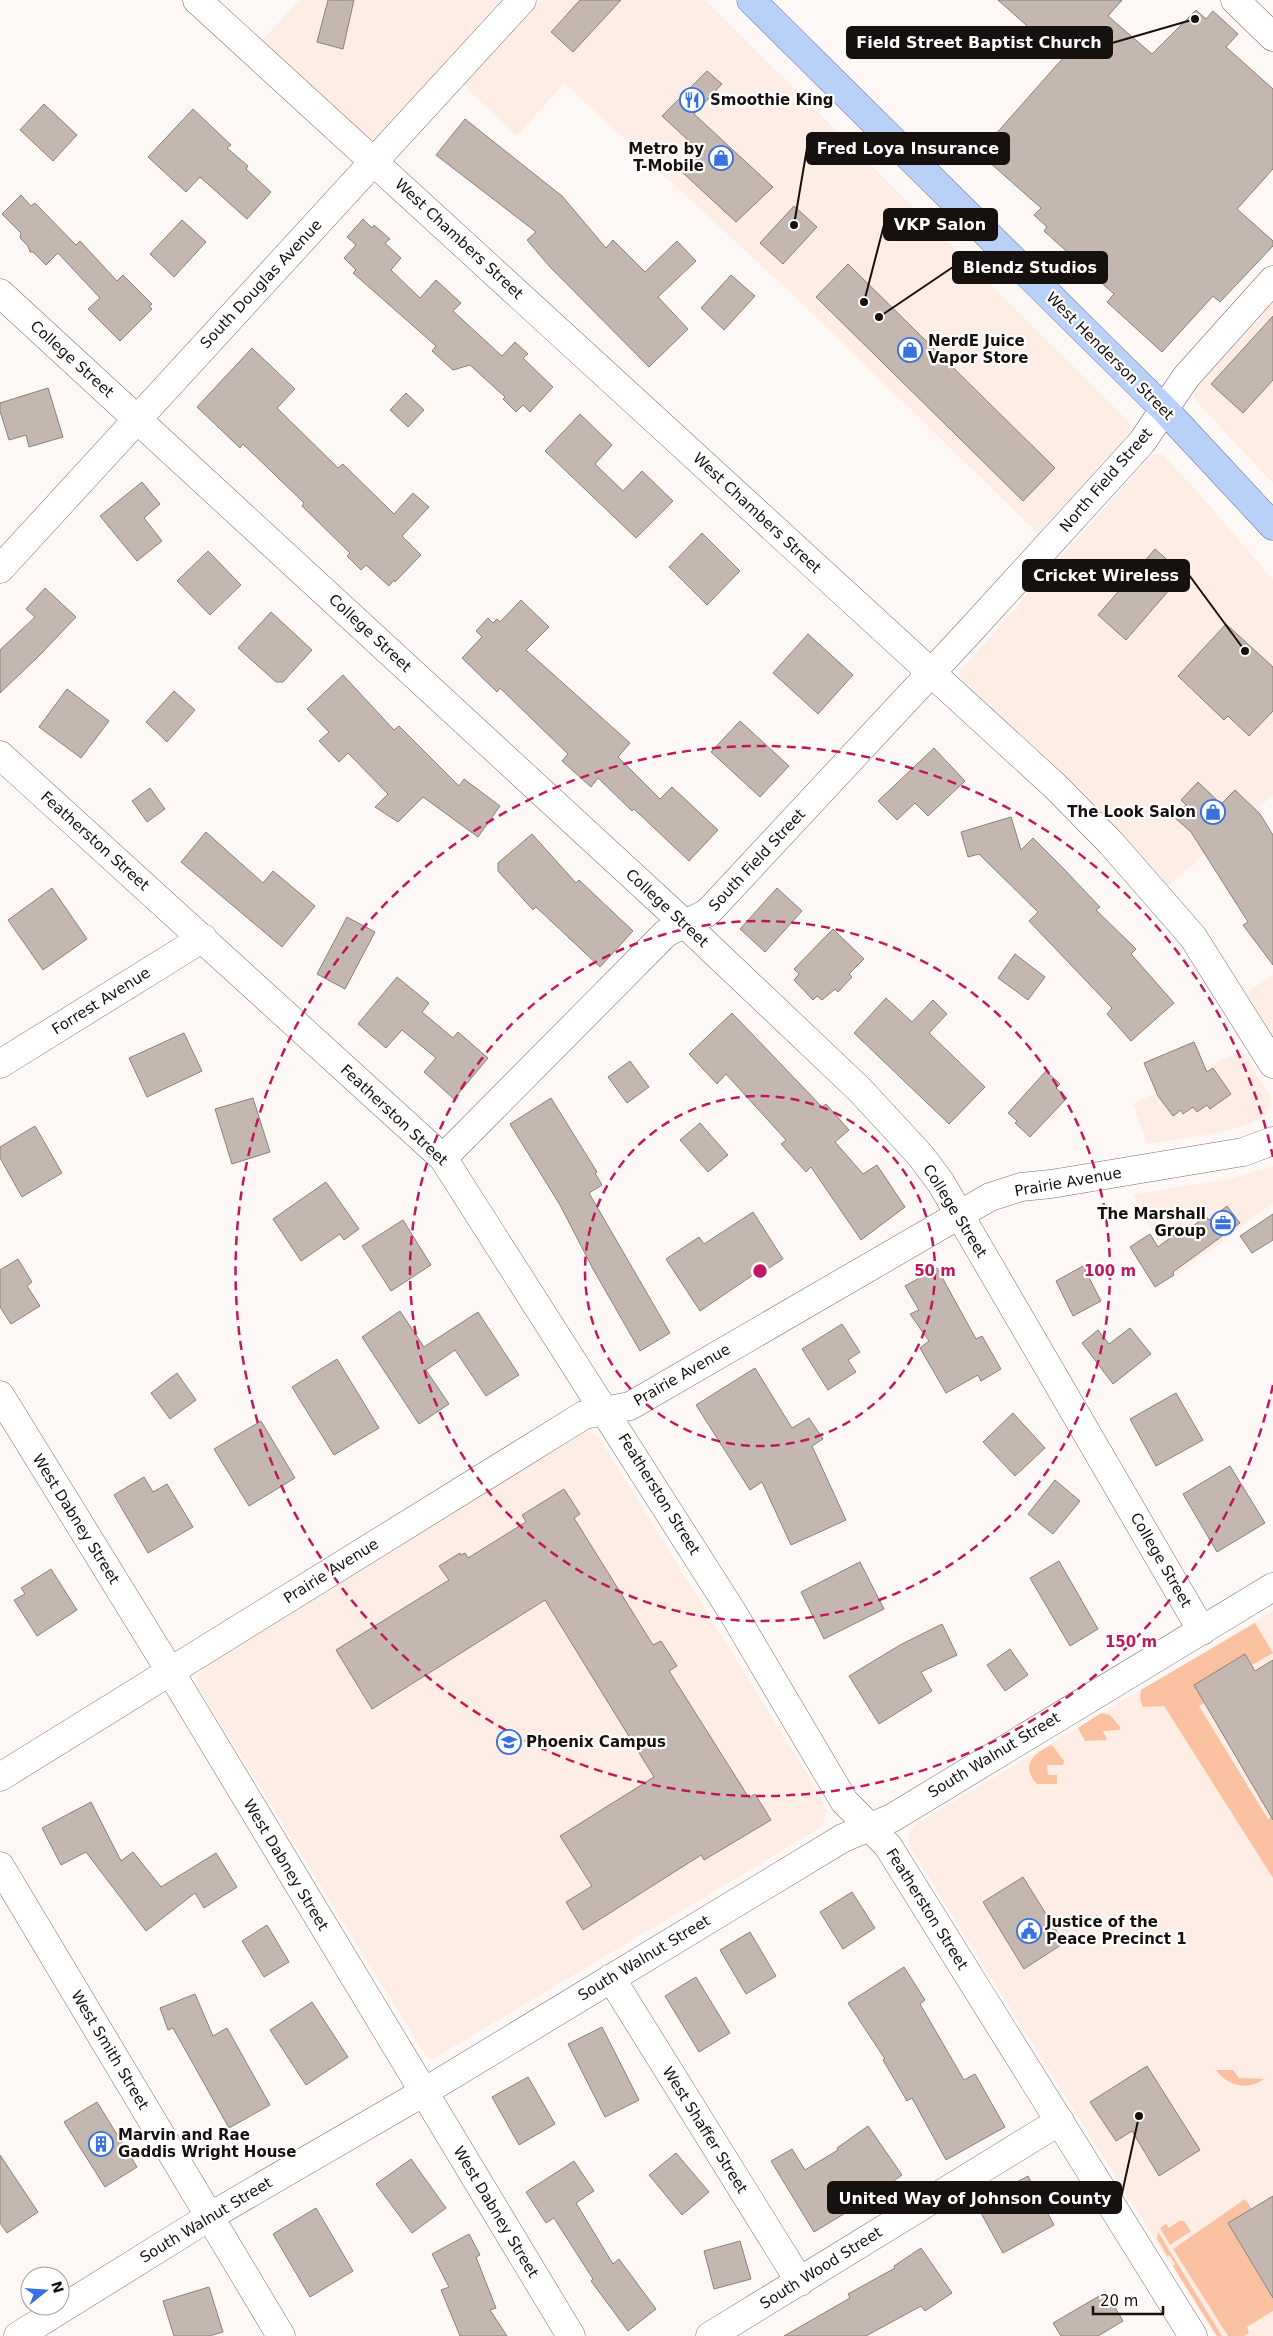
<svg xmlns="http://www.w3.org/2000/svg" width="1273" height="2336" viewBox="0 0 1273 2336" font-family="'DejaVu Sans',sans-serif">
  <rect width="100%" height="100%" fill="#fdf8f5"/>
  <!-- built -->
  <path fill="#fdede4" d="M299 0H501L378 136 372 139 367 138 261 42Z
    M539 0H705L1129 422 1130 432 1038 533 790 292 564 83 517 136 462 84Z
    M1273 294V483L1195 400 1191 390Z
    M1156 453 1163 455 1194 488 1273 580V795L1168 886 1124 835 1076 786 963 683 959 672 1150 457Z
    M1273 975V1037L1246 993Z
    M1242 1050 1269 1094 1271 1103 1265 1117 1237 1128 1207 1135 1147 1144 1133 1104Z
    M1273 1166V1203L1177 1275 1133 1194 1231 1179Z
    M586 1431 596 1435 600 1439 820 1795 826 1812 824 1823 820 1828 438 2056 433 2059 427 2058 199 1688 197 1678 205 1666Z
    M1273 1611V2336H1215L911 1849 908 1835 914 1825Z"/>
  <!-- green -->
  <path fill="#fac1a0" d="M1255 1623 1273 1653 1252 1665 1245 1654 1194 1685 1204 1703 1199 1706 1268 1819 1273 1816V1878L1164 1706 1143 1707 1140 1699 1141 1690Z
    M1101 1713 1110 1715 1121 1728 1119 1730 1103 1731 1107 1740 1085 1741 1078 1728Z
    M1052 1745 1064 1761 1063 1765H1047L1048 1775H1057V1784H1037C1020 1766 1033 1753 1052 1745Z
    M1216 2070H1233L1239 2078 1264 2079C1247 2091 1227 2086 1216 2070Z
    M1245 2199 1252 2209 1228 2223 1273 2298V2311L1247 2327 1249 2333 1244 2336H1228L1173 2249Z
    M1179 2221H1184L1191 2231 1170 2245 1160 2228 1166 2224 1169 2228Z
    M1158 2232 1222 2336H1217L1173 2266 1175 2264 1169 2255 1167 2256 1157 2238Z"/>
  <!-- building -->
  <path fill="#c4b7b0" stroke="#8c807a" d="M328 0H354L343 49 317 42Z
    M580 0H621L573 52 551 32Z
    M998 0H1122L1108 16 1152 54 1196 10 1206 19 1213 11 1238 34 1226 47 1273 89V169L1237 209 1273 241V246L1220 302 1213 296 1162 352 1107 302 1114 294 1044 231 1047 227 1034 215 1041 208 979 153 1063 58Z
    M707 71 722 84 694 114 773 187 736 222 683 173 701 152 662 116Z
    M44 104 77 135 53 161 20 130Z
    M193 109 231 145 227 148 248 166 246 169 271 192 247 219 200 177 186 192 148 157Z
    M465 119 562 196 606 248 613 240 645 272 677 241 696 261 658 297 688 329 649 367 550 267 527 240 536 232 436 155Z
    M21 195 31 206 35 203 76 245 80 241 117 281 123 275 152 304 149 306 152 309 120 341 88 309 100 298 58 253 46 265 33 252H30L28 246 20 238 21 233 2 214Z
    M794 206 817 227 783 264 760 243Z
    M363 219 372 228 374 225 390 239 385 243 401 258 391 270 420 298 436 280 461 303 453 311 502 356 515 342 528 354 523 358 553 387 530 412 523 405 516 412 503 399 505 397 470 365 453 370 432 351 436 346 353 273 356 270 344 258 356 245 347 237Z
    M182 220 206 242 174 277 150 254Z
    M848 264 1055 468 1023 501 816 297Z
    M731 275 755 296 724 330 701 308Z
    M1273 316V380L1243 413 1211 384Z
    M252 348 295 389 277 408 338 468 343 464 394 514 413 493 429 507 402 536 421 555 395 582 394 580 389 586 366 565 361 570 347 556 350 553 302 506 304 503 243 444 240 448 197 407Z
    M48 388 63 437 29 447 26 435 9 440 0 411V403Z
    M406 393 424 410 408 427 390 410Z
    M580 414 612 445 595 464 623 491 642 471 673 501 636 538 545 451Z
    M142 482 160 504 144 518 162 541 137 561 100 516Z
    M702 533 740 571 707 605 669 567Z
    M1155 549 1183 574 1126 640 1098 615Z
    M208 551 241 585 210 615 177 581Z
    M45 588 76 617 39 656 0 693V650L35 617 26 609Z
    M521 600 549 627 526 650 630 743 618 757 660 799 672 787 718 830 689 861 634 809 632 811 598 778 591 787 562 761 568 754 500 688 497 692 462 658 482 637 476 631 488 618 493 623 497 619 500 622Z
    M271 612 312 650 283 682H276L238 648Z
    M1226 624 1273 667V711L1249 736 1228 716 1224 720 1178 676Z
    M808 634 853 675 818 714 773 673Z
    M343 675 394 730 399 726 459 786 464 779 500 806 478 837 423 797 398 822 375 807 388 794 348 753 339 762 319 741 329 732 307 709Z
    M67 689 109 721 81 758 39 727Z
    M174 691 195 710 167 742 146 722Z
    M740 721 789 766 760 797 711 752Z
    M934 748 965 781 928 816 915 803 897 820 878 801Z
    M1198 782 1221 804 1235 790 1260 814 1273 835V965L1243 925 1248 922 1191 832 1174 817 1186 805 1181 800Z
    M150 788 165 809 147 822 132 801Z
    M1011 817 1021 850 1033 838 1062 867 1100 907 1096 910 1136 949 1131 954 1174 1003 1131 1041 1107 1014 1112 1008 1029 921 1038 912 979 854 968 857 961 832Z
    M206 832 263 883 273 871 315 906 282 947 181 862Z
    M532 834 576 883 579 880 633 931 600 967 536 907 533 910 498 871V863Z
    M52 888 87 939 43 970 8 920Z
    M777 888 802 911 765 952 740 929Z
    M347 917 375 932 345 989 317 974Z
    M833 929 864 959 849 974 852 977 838 992 835 989 822 1000 817 996 813 1000 794 980 799 974 794 969Z
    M1015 954 1045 977 1028 1000 998 978Z
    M397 977 429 1003 422 1012 453 1038 458 1032 488 1058 454 1099 424 1072 436 1058 402 1030 386 1048 358 1024Z
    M886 998 912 1022 933 1000 947 1014 929 1033 985 1087 949 1124 854 1033Z
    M732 1013 822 1107 826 1104 849 1130 835 1142 863 1174 877 1165 905 1207 861 1240 811 1167 806 1172 781 1144 786 1140 726 1074 717 1084 689 1054Z
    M184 1033 202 1071 147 1097 129 1058Z
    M1194 1042 1207 1072 1213 1068 1231 1094 1210 1109 1207 1105 1197 1112 1193 1107 1183 1114 1181 1110 1173 1116 1158 1096 1144 1063Z
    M630 1061 649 1087 627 1103 608 1077Z
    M1046 1071 1060 1084 1056 1088 1067 1098 1030 1137 1015 1123 1017 1121 1008 1113Z
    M253 1098 270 1152 232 1164 215 1109Z
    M551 1098 597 1172 595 1173 602 1185 589 1193 670 1333 640 1351 593 1269 560 1205 510 1124Z
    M700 1123 728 1155 708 1172 680 1140Z
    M35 1126 62 1173 22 1197 0 1158V1147Z
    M326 1182 359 1229 344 1240 340 1234 301 1261 273 1219Z
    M1227 1206 1240 1223 1173 1272 1174 1275 1155 1287 1130 1247 1150 1234 1158 1247 1185 1227 1188 1230 1206 1216 1209 1220Z
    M753 1212 783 1259 755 1277 753 1275 700 1311 666 1259 699 1237 704 1244Z
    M1273 1214V1240L1252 1253 1240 1236Z
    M403 1220 431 1265 391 1291 362 1246Z
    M18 1259 32 1282 27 1286 40 1306 11 1324 0 1307V1270Z
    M1083 1266 1101 1301 1073 1316 1056 1281Z
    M937 1268 976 1339 982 1336 1001 1369 981 1381 978 1375 946 1393 920 1348 929 1341 910 1314 919 1310 905 1286Z
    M400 1311 424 1347 478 1312 519 1375 486 1396 455 1350 426 1370 449 1404 419 1424 362 1337Z
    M842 1324 860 1352 848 1360 856 1372 828 1390 802 1349Z
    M1130 1328 1151 1354 1113 1384 1082 1343 1098 1330 1109 1344Z
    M337 1359 379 1428 334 1455 292 1387Z
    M755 1368 792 1428 809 1418 823 1439 812 1446 846 1520 791 1545 762 1482 750 1490 696 1405Z
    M177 1373 196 1400 170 1419 151 1393Z
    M1176 1393 1203 1440 1156 1466 1130 1419Z
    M1013 1413 1045 1448 1015 1476 983 1442Z
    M261 1421 295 1478 249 1506 214 1449Z
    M1230 1466 1265 1523 1217 1552 1183 1494Z
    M144 1477 153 1492 167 1484 193 1527 148 1553 114 1495Z
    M1055 1480 1080 1501 1053 1534 1028 1514Z
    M564 1489 580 1514 574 1518 653 1645 661 1641 677 1666 669 1671 749 1798 755 1794 771 1820 704 1860 701 1855 583 1930 566 1902 592 1886 560 1836 654 1777 545 1600 372 1709 336 1650 449 1580 439 1566 460 1553 461 1555 465 1553 468 1558 526 1522 522 1515Z
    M1059 1561 1098 1629 1070 1646 1030 1578Z
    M860 1562 884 1609 824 1639 801 1592Z
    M51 1569 77 1610 37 1636 14 1600 25 1594 21 1588Z
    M942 1624 957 1655 921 1672 932 1691 879 1724 849 1676 900 1645Z
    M1010 1649 1028 1675 1005 1691 987 1665Z
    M1245 1654 1255 1671 1273 1660V1820L1194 1685Z
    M91 1802 121 1861 133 1852 161 1887 216 1853 237 1887 204 1908 195 1893 146 1931 86 1852 61 1865 42 1828Z
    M1023 1877 1064 1943 1024 1969 983 1902Z
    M852 1892 875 1928 843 1949 820 1912Z
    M267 1925 289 1962 264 1977 242 1941Z
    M750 1932 776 1976 746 1994 720 1950Z
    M904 1967 925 2000 920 2004 964 2080 975 2074 1005 2127 946 2160 912 2098 907 2101 883 2060 885 2059 848 2003Z
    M696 1977 730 2033 699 2052 665 1996Z
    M195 1994 213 2036 227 2028 270 2105 229 2128 173 2028 168 2030 160 2008Z
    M312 2002 348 2057 306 2085 270 2030Z
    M602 2027 639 2100 605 2117 568 2044Z
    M1147 2066 1200 2150 1159 2176 1132 2131 1116 2141 1090 2102Z
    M528 2077 555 2124 519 2145 492 2097Z
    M97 2102 137 2167 105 2187 64 2122Z
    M868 2126 902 2175 870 2198 814 2232 771 2161 792 2149 805 2170 838 2150 837 2148Z
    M676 2153 709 2192 682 2215 649 2175Z
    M0 2155 38 2212 7 2233 0 2223Z
    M411 2159 446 2208 412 2233 376 2184Z
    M574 2161 594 2191 576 2203 613 2264 619 2259 656 2309 628 2331 591 2281 593 2279 554 2218 546 2223 526 2192Z
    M1028 2176 1054 2225 1003 2253 976 2204Z
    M1273 2196V2298L1228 2223Z
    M316 2208 353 2271 310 2297 273 2234Z
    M469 2234 480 2255 476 2257 496 2308 490 2310 507 2336H460L441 2290 449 2287 432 2254Z
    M740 2241 751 2279 714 2289 704 2251Z
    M921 2248 952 2293 925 2311 921 2306 866 2336H784L850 2298 848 2294 895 2268 894 2266Z
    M209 2287 223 2332 209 2336H174L163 2301Z
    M1106 2292 1123 2321 1098 2336H1061L1053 2323Z"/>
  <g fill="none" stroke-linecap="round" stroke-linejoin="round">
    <defs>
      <path id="minor" d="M197 0 1056 787 1111 843 1193 937 1273 1064
        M1235 0 1273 37
        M0 293 685 924 860 1090 920 1155 941 1183 1202 1631
        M0 569 522 0
        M0 755 443 1158 733 1613 844 1801 888 1846 1193 2336
        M0 1064 203 938
        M443 1158 666 933 705 914 711 909 970 631 1142 442 1186 377 1273 280
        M0 1395 170 1671 571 2336
        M0 1777 584 1415 630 1406 990 1197 1021 1187 1051 1184 1243 1152 1273 1141
        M0 1866 281 2336
        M611 1978 800 2282
        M18 2336 209 2217 424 2092 843 1838 892 1818 1273 1587
        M710 2336 1060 2121"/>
      <path id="major" d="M751 0 1165 410 1273 526"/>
    </defs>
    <!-- minor casing -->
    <use href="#minor" stroke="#7c706a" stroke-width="29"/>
    <!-- major casing -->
    <use href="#major" stroke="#6278a4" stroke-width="29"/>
    <!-- minor -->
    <use href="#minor" stroke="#fff" stroke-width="28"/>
    <!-- major -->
    <use href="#major" stroke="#b9d0f8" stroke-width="28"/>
  </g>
  <!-- distance rings -->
  <g fill="none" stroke="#c2185b" stroke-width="2.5" stroke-dasharray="9 6">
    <circle cx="760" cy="1271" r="175"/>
    <circle cx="760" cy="1271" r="350"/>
    <path d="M1273 1385A525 525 0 1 1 1273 1157"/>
  </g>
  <!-- icons -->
  <defs>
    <symbol id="restaurant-ring" viewBox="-11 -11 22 22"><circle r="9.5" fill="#fff" stroke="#3971e0" stroke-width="1.5"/><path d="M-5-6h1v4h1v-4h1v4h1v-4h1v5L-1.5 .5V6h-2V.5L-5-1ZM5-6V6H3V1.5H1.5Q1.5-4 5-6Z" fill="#3971e0"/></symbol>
    <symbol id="shop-ring" viewBox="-11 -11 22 22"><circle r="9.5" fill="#fff" stroke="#3971e0" stroke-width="1.5"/><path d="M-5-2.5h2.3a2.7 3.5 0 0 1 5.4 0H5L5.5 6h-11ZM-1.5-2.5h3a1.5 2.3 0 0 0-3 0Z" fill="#3971e0"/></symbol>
    <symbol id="office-ring" viewBox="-11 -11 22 22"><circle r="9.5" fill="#fff" stroke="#3971e0" stroke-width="1.5"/><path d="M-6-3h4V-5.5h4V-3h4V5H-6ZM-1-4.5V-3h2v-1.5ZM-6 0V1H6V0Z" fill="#3971e0"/></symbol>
    <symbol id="school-ring" viewBox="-11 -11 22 22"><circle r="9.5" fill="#fff" stroke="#3971e0" stroke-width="1.5"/><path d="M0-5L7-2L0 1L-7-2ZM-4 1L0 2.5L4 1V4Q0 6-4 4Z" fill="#3971e0"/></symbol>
    <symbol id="civic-ring" viewBox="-11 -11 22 22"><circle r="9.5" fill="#fff" stroke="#3971e0" stroke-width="1.5"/><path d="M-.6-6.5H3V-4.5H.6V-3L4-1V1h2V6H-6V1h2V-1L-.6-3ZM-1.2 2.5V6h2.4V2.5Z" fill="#3971e0"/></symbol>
    <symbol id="building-ring" viewBox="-11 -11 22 22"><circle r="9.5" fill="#fff" stroke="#3971e0" stroke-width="1.5"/><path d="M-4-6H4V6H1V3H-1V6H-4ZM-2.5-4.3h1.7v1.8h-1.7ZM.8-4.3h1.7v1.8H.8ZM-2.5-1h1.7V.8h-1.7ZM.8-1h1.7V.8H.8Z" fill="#3971e0"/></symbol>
  </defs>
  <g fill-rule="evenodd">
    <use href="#restaurant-ring" x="678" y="86" width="28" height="28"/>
    <use href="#shop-ring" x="707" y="144" width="28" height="28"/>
    <use href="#shop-ring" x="896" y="336" width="28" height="28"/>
    <use href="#shop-ring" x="1199" y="798" width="28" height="28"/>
    <use href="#office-ring" x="1209" y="1209" width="28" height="28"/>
    <use href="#school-ring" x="495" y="1728" width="28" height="28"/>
    <use href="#civic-ring" x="1015" y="1917" width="28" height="28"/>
    <use href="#building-ring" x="87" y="2130" width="28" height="28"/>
  </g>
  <g text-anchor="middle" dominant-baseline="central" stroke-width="4.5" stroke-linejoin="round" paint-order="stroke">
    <!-- poi labels -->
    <g font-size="15" font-weight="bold" fill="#16110f" stroke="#fff" text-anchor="start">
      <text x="710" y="100">Smoothie King</text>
      <text x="704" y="149" text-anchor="end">Metro by<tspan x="704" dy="17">T-Mobile</tspan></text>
      <text x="928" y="341">NerdE Juice<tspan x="928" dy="17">Vapor Store</tspan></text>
      <text x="1196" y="812" text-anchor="end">The Look Salon</text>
      <text x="1206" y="1214" text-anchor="end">The Marshall<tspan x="1206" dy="17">Group</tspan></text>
      <text x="526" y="1742">Phoenix Campus</text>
      <text x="1046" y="1922">Justice of the<tspan x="1046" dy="17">Peace Precinct 1</tspan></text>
      <text x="118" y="2135">Marvin and Rae<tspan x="118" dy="17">Gaddis Wright House</tspan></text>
    </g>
    <!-- street labels -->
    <g font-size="15" fill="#16110f" stroke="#fff">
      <text transform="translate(459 239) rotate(43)">West Chambers Street</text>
      <text transform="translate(261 284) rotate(-47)">South Douglas Avenue</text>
      <text transform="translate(1110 356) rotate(45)">West Henderson Street</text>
      <text transform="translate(72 359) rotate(42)">College Street</text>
      <text transform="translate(1106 480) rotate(-49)">North Field Street</text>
      <text transform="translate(757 513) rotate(43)">West Chambers Street</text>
      <text transform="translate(370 633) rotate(43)">College Street</text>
      <text transform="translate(95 841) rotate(42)">Featherston Street</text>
      <text transform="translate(757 860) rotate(-47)">South Field Street</text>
      <text transform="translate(667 908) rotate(43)">College Street</text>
      <text transform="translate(101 1001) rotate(-32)">Forrest Avenue</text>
      <text transform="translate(394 1115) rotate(43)">Featherston Street</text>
      <text transform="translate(1068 1182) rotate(-10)">Prairie Avenue</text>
      <text transform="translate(955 1211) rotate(58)">College Street</text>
      <text transform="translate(682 1375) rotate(-30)">Prairie Avenue</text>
      <text transform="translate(659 1494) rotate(58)">Featherston Street</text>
      <text transform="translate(76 1519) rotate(58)">West Dabney Street</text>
      <text transform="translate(1161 1560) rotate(60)">College Street</text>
      <text transform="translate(331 1571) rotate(-32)">Prairie Avenue</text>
      <text transform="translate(994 1755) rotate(-31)">South Walnut Street</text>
      <text transform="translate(286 1865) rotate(59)">West Dabney Street</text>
      <text transform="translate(927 1909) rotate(58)">Featherston Street</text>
      <text transform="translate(644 1958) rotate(-31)">South Walnut Street</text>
      <text transform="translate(110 2050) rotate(59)">West Smith Street</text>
      <text transform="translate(705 2130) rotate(58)">West Shaffer Street</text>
      <text transform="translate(496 2212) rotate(59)">West Dabney Street</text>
      <text transform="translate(206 2220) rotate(-31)">South Walnut Street</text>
      <text transform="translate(821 2268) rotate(-32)">South Wood Street</text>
    </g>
  </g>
  <circle cx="760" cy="1271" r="8" fill="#c2185b" stroke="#fff" stroke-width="2.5"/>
  <g font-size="15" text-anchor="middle" font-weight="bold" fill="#c2185b" stroke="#fff" stroke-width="4.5" stroke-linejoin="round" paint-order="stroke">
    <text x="935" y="1276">50 m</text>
    <text x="1110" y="1276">100 m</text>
    <text x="1131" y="1647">150 m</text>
  </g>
  <!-- callouts -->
  <path fill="none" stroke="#16110f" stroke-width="2" d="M1195 19L1112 43M794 225L807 148M864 302L884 225M879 317L953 267M1245 651L1189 575M1139 2116L1121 2198"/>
  <g fill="#16110f" stroke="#fff" stroke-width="2">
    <circle cx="1195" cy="19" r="5"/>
    <circle cx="794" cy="225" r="5"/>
    <circle cx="864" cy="302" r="5"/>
    <circle cx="879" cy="317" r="5"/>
    <circle cx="1245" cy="651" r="5"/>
    <circle cx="1139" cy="2116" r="5"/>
  </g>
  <g fill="#16110f" stroke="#16110f" stroke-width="2">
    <rect x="847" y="27" width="265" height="31" rx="5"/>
    <rect x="807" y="133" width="202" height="31" rx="5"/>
    <rect x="884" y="209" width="113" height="31" rx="5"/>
    <rect x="953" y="252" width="154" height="31" rx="5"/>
    <rect x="1023" y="560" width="166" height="31" rx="5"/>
    <rect x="828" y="2182" width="293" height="31" rx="5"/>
  </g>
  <g font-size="16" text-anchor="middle" font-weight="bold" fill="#fff">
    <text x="979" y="48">Field Street Baptist Church</text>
    <text x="908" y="154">Fred Loya Insurance</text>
    <text x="940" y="230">VKP Salon</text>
    <text x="1030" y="273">Blendz Studios</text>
    <text x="1106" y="581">Cricket Wireless</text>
    <text x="975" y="2204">United Way of Johnson County</text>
  </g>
  <!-- north arrow -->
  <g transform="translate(45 2291) rotate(73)"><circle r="24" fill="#ffffff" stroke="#a2a09f"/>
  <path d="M0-4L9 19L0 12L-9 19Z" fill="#3971e0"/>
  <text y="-8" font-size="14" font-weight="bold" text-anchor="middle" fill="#16110f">N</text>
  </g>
  <!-- scale -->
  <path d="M1093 2306v8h70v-8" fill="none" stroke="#16110f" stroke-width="2.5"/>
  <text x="1100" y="2306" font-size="15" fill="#16110f" stroke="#ffffff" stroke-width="4" paint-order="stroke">20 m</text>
</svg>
